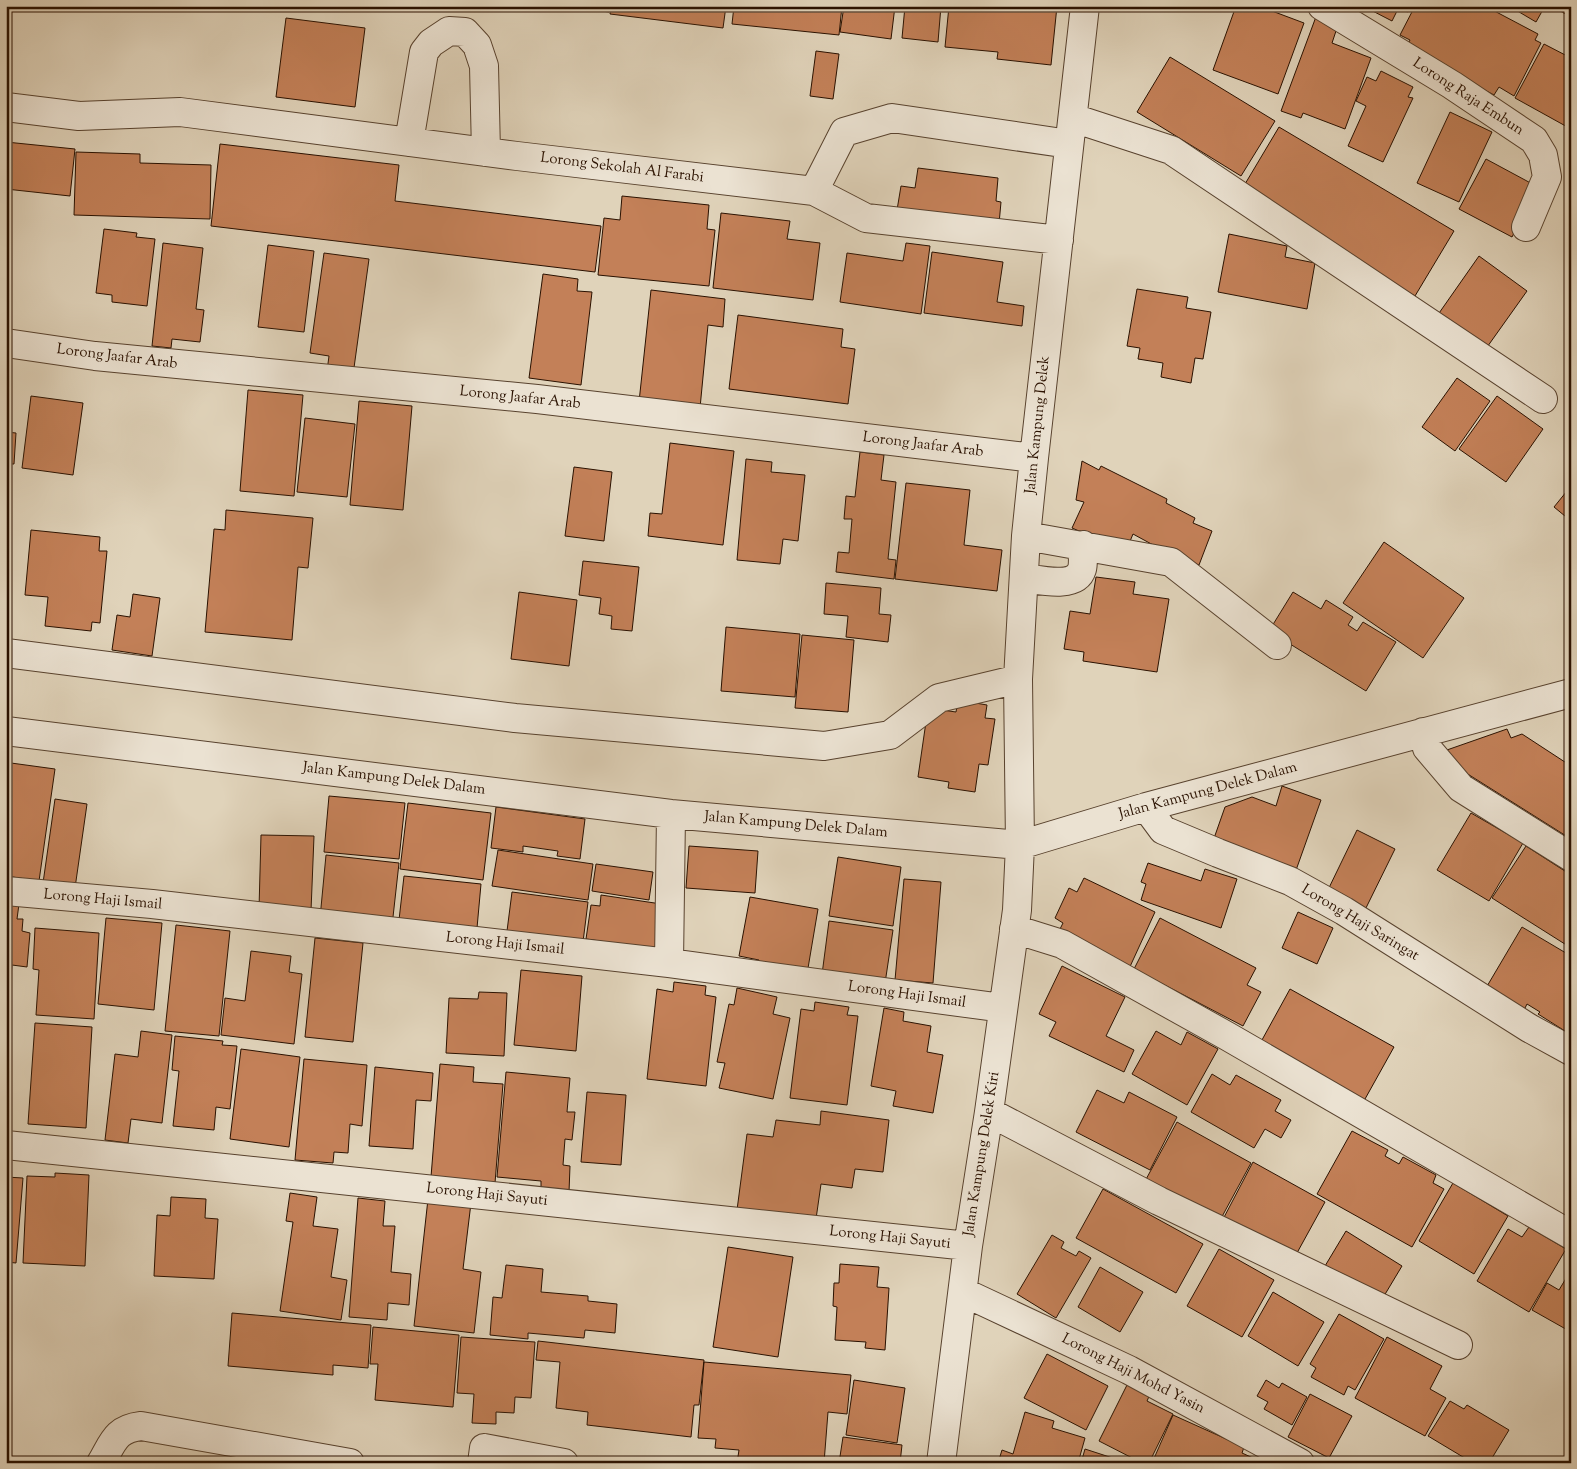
<svg xmlns="http://www.w3.org/2000/svg" width="1577" height="1469" viewBox="0 0 1577 1469" font-family="'Sorts Mill Goudy',serif">
  <rect width="100%" height="100%" fill="#e0d3ba"/>
  <filter id="stains"><feTurbulence type="fractalNoise" baseFrequency=".004" numOctaves="4"/><feColorMatrix values="0 0 0 0 .2 0 0 0 0 .09 0 0 0 0 .02 0 0 0 .5 -.17"/></filter>
  <radialGradient id="worn" r=".72"><stop offset=".6" stop-color="#630" stop-opacity="0"/><stop offset="1" stop-color="#630" stop-opacity=".3"/></radialGradient>
  <!-- building -->
  <path fill="#c38058" stroke="#2a1100" d="M564 6H610L609 12Z
    M611 6H726L723 28 610 14Z
    M734 6H842L839 35 732 24Z
    M844 6H895L891 39 840 32Z
    M905 6H941L938 42 902 38Z
    M949 6H1057L1051 65 997 59 998 52 945 47Z
    M1236 6H1273L1272 11 1304 23 1278 94 1213 70Z
    M1363 6H1411L1408 12 1399 7 1392 21Z
    M1415 6H1485L1538 34 1535 40 1541 43 1514 96 1499 87 1494 95 1406 48 1410 40 1400 35Z
    M1509 6H1545L1536 22Z
    M1571 6V17L1553 7V6Z
    M1317 14 1339 22 1332 43 1371 58 1345 129 1303 113 1301 118 1281 111Z
    M286 18 365 28 355 107 276 97Z
    M1544 44 1571 58V129L1515 98Z
    M816 51 839 54 833 99 810 96Z
    M1170 57 1275 121 1241 176 1137 112Z
    M1381 71 1413 87 1408 97 1413 98 1383 162 1348 146 1366 106 1356 101 1367 77 1376 81Z
    M1450 112 1492 132 1459 202 1417 183Z
    M1279 127 1454 231 1415 296 1254 199 1259 192 1245 184Z
    M6 142 75 149 70 196 6 189Z
    M220 144 399 165 395 201 601 226 595 272 211 226Z
    M76 152 140 154V163L211 165 210 219 74 215Z
    M1486 159 1538 187 1512 237 1459 209Z
    M918 168 998 178 996 201 1001 202 999 224 897 210 901 186 915 188Z
    M622 196 709 205 707 229 715 230 709 286 598 275 604 218 620 220Z
    M721 213 790 221 787 239 820 243 813 300 713 288Z
    M104 229 137 233 136 237 155 239 147 306 112 302V295L96 293Z
    M1229 234 1287 246 1285 257 1315 263 1307 309 1218 292Z
    M163 243 203 248 196 309 204 310 200 342 172 339 171 348 152 346Z
    M906 243 930 246 921 314 840 302 847 253 903 261Z
    M268 245 314 251 304 332 258 327Z
    M932 252 1003 262 997 302 1024 306 1022 326 924 313Z
    M324 253 369 259 353 375 327 371 329 356 310 353Z
    M1479 256 1527 291 1485 350 1437 316Z
    M543 274 578 279 577 291 592 292 581 385 529 378Z
    M1571 288V298L1566 294Z
    M1137 289 1188 297 1186 308 1211 312 1203 359 1195 358 1191 383 1161 377 1163 363 1138 359 1140 348 1127 346Z
    M651 290 725 299 723 327 708 325 700 408 639 402Z
    M738 315 843 329 841 347 855 349 848 404 729 389Z
    M1457 378 1490 401 1455 451 1422 427Z
    M248 390 303 395 294 496 240 491Z
    M31 396 83 403 73 475 22 468Z
    M1497 396 1543 429 1506 482 1459 449Z
    M359 401 412 406 403 510 350 505Z
    M305 418 355 424 347 497 297 492Z
    M6 432 16 433 14 464H6Z
    M670 443 734 451 723 545 648 536 650 513 662 514Z
    M860 452 884 455 881 480 896 482 888 559 896 560 894 579 836 572 838 552 849 553 852 519H844L846 496 855 497Z
    M746 459 772 462 771 472 805 475 798 541 783 539 780 564 737 560Z
    M1082 461 1099 470 1101 466 1167 499 1166 503 1195 518 1193 523 1212 531 1199 565 1166 552 1133 534 1126 551 1072 528 1084 502 1076 500Z
    M574 467 612 472 604 541 565 536Z
    M906 483 970 490 964 545 1002 550 997 591 895 579Z
    M1571 486V521L1554 507Z
    M226 510 313 518 308 568 298 567 292 640 205 632 214 529 225 530Z
    M31 530 100 537 99 551H107L100 623 92 622 91 631 45 626 48 597 25 595Z
    M1384 542 1464 598 1423 658 1343 603Z
    M583 561 639 567 632 631 611 629 612 616 599 614 601 598 579 595Z
    M1096 577 1135 582 1133 594 1169 599 1157 672 1083 661 1084 652 1064 649 1070 611 1090 614Z
    M826 583 881 588 879 614 891 615 888 642 846 637 848 616 824 614Z
    M519 592 577 600 569 666 511 659Z
    M1293 592 1321 609 1326 600 1353 617 1348 625 1357 631 1363 622 1396 642 1366 691 1269 631Z
    M133 594 160 598 152 656 112 650 117 615 130 617Z
    M726 627 800 634 795 697 721 691Z
    M802 635 854 640 848 712 795 708Z
    M958 700 987 705 985 718 995 719 988 765 979 764 975 792 948 788 949 782 918 777 928 708 956 712Z
    M1507 729 1511 738 1522 734 1571 766V839L1447 761 1444 751Z
    M11 763 55 769 39 881 6 876V796Z
    M1282 786 1321 800 1295 873 1212 844 1225 807 1252 797 1276 806Z
    M329 796 405 803 399 859 324 852Z
    M55 799 87 804 75 888 43 883Z
    M408 803 491 813 483 880 400 869Z
    M496 807 585 819 580 859 557 856 558 851 523 846V852L491 848Z
    M1471 813 1523 843 1489 901 1437 870Z
    M1357 830 1395 849 1363 914 1325 896Z
    M261 835 314 836 311 911 259 909Z
    M689 846 758 851 755 893 686 888Z
    M1526 846 1571 875V941L1568 946 1492 898Z
    M498 850 593 864 588 900 492 886Z
    M326 855 399 863 392 926 320 918Z
    M838 857 901 867 893 926 829 916Z
    M1148 863 1201 881 1205 869 1237 879 1221 928 1141 900 1146 884 1141 882Z
    M596 864 653 872 649 900 592 891Z
    M404 876 481 884 477 928 399 920Z
    M1084 878 1155 912 1128 971 1056 937 1063 923 1055 918 1069 888 1077 892Z
    M904 879 941 882 933 983 895 980Z
    M512 892 588 902 583 942 507 931Z
    M601 895 668 905 661 950 586 939 591 905 600 906Z
    M750 897 818 909 806 980 756 971 759 960 739 956Z
    M6 903 19 904 17 919H23L22 931 30 933 27 967 12 965 10 989H6Z
    M1298 912 1333 928 1317 964 1282 948Z
    M106 918 162 923 154 1010 98 1004Z
    M1160 918 1256 968 1247 985 1261 992 1243 1026 1134 969Z
    M829 921 893 930 884 990 821 982Z
    M176 925 230 931 219 1036 165 1031Z
    M1522 927 1571 956V1021L1565 1031 1538 1014 1540 1012 1527 1004 1521 1016 1483 993Z
    M35 928 99 933 94 1019 36 1015 39 970 33 969Z
    M315 938 363 943 353 1042 305 1037Z
    M251 951 291 956 289 972 302 974 294 1044 221 1035 225 998 245 1001Z
    M1062 966 1125 997 1106 1036 1134 1050 1124 1072 1049 1036 1056 1022 1039 1014Z
    M521 970 582 976 576 1051 514 1045Z
    M674 982 706 986 705 995 716 997 706 1086 647 1079 657 989 673 992Z
    M737 988 777 997 773 1014 790 1018 773 1099 719 1088 725 1063 717 1062 729 1004 734 1005Z
    M1290 989 1394 1047 1360 1108 1257 1049Z
    M479 992 507 993 504 1056 446 1053 449 998 478 999Z
    M815 1002 849 1007 847 1015 858 1016 847 1105 790 1098 801 1009 814 1011Z
    M884 1008 904 1012 903 1021 931 1026 927 1052 943 1055 933 1113 893 1106 896 1091 871 1086Z
    M35 1023 92 1027 86 1128 28 1124Z
    M141 1031 172 1035 162 1123 131 1119 128 1143 105 1140 115 1054 138 1057Z
    M1156 1031 1181 1045 1187 1032 1218 1049 1187 1105 1132 1074Z
    M175 1036 223 1041 222 1045 237 1046 230 1109 216 1107 214 1130 173 1126 179 1071 172 1070Z
    M241 1049 300 1057 289 1147 230 1139Z
    M304 1059 367 1065 362 1126 350 1124 348 1153 334 1152 333 1163 295 1160Z
    M440 1064 474 1067 473 1082 503 1084 495 1183 431 1177Z
    M375 1067 433 1073 431 1101 416 1100 413 1149 369 1146Z
    M506 1072 570 1078 567 1112H575L572 1140 565 1139 563 1165 570 1166 569 1192 541 1189V1181L497 1177Z
    M1212 1074 1230 1085 1236 1075 1281 1100 1275 1111 1291 1120 1281 1138 1265 1129 1254 1148 1191 1112Z
    M1097 1090 1124 1103 1129 1092 1177 1117 1150 1170 1076 1132Z
    M587 1092 626 1095 621 1165 581 1162Z
    M821 1111 889 1120 883 1172 855 1169 852 1188 821 1184 816 1219 737 1210 747 1134 773 1137 776 1120 820 1125Z
    M1177 1122 1251 1163 1218 1224 1144 1183Z
    M1352 1131 1388 1150 1385 1156 1399 1164 1403 1157 1436 1175 1433 1183 1444 1189 1412 1247 1317 1194Z
    M1253 1162 1325 1202 1292 1262 1221 1223Z
    M55 1173 89 1175 85 1266 23 1263 27 1176 55 1177Z
    M6 1177 23 1178 16 1263 6 1262Z
    M1453 1183 1508 1216 1474 1274 1419 1241Z
    M1103 1189 1203 1244 1176 1293 1076 1238Z
    M290 1193 317 1197 313 1226 338 1229 331 1277 347 1280 341 1320 280 1311 293 1222 286 1221Z
    M171 1197 206 1199 205 1218 218 1219 214 1279 154 1276 157 1215 170 1216Z
    M358 1198 385 1201 383 1226H395L391 1272 411 1274 409 1305 388 1303 387 1320 349 1317Z
    M428 1199 471 1203 463 1269 481 1272 474 1333 414 1326Z
    M1529 1227 1566 1249 1529 1312 1477 1281 1508 1229 1522 1237Z
    M1346 1231 1402 1266 1381 1301 1325 1266Z
    M1052 1235 1064 1242 1061 1248 1076 1256 1079 1251 1091 1258 1056 1318 1017 1294Z
    M728 1247 793 1257 778 1357 713 1347Z
    M1219 1249 1274 1280 1242 1337 1187 1306Z
    M840 1264 879 1267 877 1287 889 1288 885 1350 865 1348 866 1342 835 1340 837 1307 833 1306 834 1283H839Z
    M506 1265 543 1269 541 1292 588 1296V1301L617 1304 615 1333 585 1330 584 1338 528 1333V1339L490 1335 493 1297 502 1298Z
    M1100 1267 1143 1292 1120 1332 1078 1307Z
    M1571 1270V1332L1532 1310 1547 1283 1559 1290Z
    M1273 1292 1324 1322 1298 1366 1248 1336Z
    M232 1313 371 1325 368 1368 333 1365V1375L228 1366Z
    M1339 1314 1384 1339 1355 1390 1348 1386 1344 1395 1311 1377 1316 1368 1310 1364Z
    M373 1327 459 1335 453 1407 375 1400 378 1364H370Z
    M461 1337 535 1342 531 1398 515 1397 514 1413 496 1412V1424L472 1423 474 1394 457 1393Z
    M1387 1337 1442 1366 1430 1389 1446 1398 1425 1436 1355 1398Z
    M538 1341 704 1360 699 1405H694L691 1437 587 1425 588 1412 556 1408 560 1362 536 1360Z
    M1047 1354 1108 1386 1086 1430 1024 1398Z
    M704 1362 851 1375 847 1414 828 1412 824 1463H737L739 1450 715 1448 716 1439 698 1438Z
    M854 1380 905 1388 897 1443 846 1435Z
    M1266 1380 1279 1388 1282 1383 1307 1397 1292 1425 1264 1409 1268 1402 1257 1396Z
    M1129 1381 1151 1392 1147 1401 1173 1414 1149 1463H1142L1099 1441Z
    M1310 1394 1352 1416 1329 1458 1288 1437Z
    M1450 1401 1464 1409 1467 1405 1509 1430 1489 1463H1473L1428 1436Z
    M1025 1412 1054 1421 1052 1428 1085 1438 1078 1463H998L1002 1450 1013 1454Z
    M1173 1415 1244 1447 1242 1453 1264 1463H1152Z
    M843 1437 902 1445 900 1463H839Z
    M1085 1449 1128 1463H1081Z"/>
  <g fill="none" stroke-linecap="round" stroke-linejoin="round">
    <defs>
      <path id="minor" d="M1322 6 1452 85 1534 140 1543 155 1547 177 1526 227
        M6 107 79 116 180 112 517 156 814 191 866 218 1059 240
        M1073 118 1171 150 1543 399
        M409 142 424 52 431 43 449 31 465 32 477 45 484 66 486 152
        M814 191 844 132 892 118 1069 144
        M6 343 95 356 537 399 1034 458
        M1026 536 1171 562 1277 645
        M1024 578C1040 580 1076 589 1082 569 1084 562 1082 553 1083 545
        M6 653 515 718 824 746 890 735 939 698 1018 679
        M6 731 671 814 1020 845 1146 807 1571 693
        M1423 732 1427 748 1461 788 1571 857
        M1146 807 1163 830 1218 853 1290 881 1344 911 1529 1028 1571 1051
        M6 891 152 904 669 963 1003 1008
        M1014 929 1062 944 1227 1036 1571 1235
        M669 963 671 814
        M989 1112 1159 1201 1458 1345
        M6 1145 968 1246
        M963 1292 1129 1370 1300 1463
        M101 1463C113 1443 115 1429 141 1426L350 1463
        M482 1463 484 1448 564 1463
        M941 1463 968 1246 989 1112 1017 910 1020 845 1018 679 1026 536 1034 458 1085 6"/>
    </defs>
    <!-- minor casing -->
    <use href="#minor" stroke="#58422e" stroke-width="30"/>
    <!-- minor -->
    <use href="#minor" stroke="#ebe2d2" stroke-width="28"/>
  </g>
  <g text-anchor="middle" dominant-baseline="central" stroke-width="4.5" stroke-linejoin="round" paint-order="stroke">
    <!-- street labels -->
    <g font-size="15" fill="#2a1100" stroke="#ebe2d2">
      <text transform="translate(1468 97) rotate(33)">Lorong Raja Embun</text>
      <text transform="translate(622 168) rotate(7)">Lorong Sekolah Al Farabi</text>
      <text transform="translate(117 357) rotate(7)">Lorong Jaafar Arab</text>
      <text transform="translate(520 398) rotate(6)">Lorong Jaafar Arab</text>
      <text transform="translate(1038 425) rotate(-84)">Jalan Kampung Delek</text>
      <text transform="translate(923 445) rotate(7)">Lorong Jaafar Arab</text>
      <text transform="translate(394 779) rotate(7)">Jalan Kampung Delek Dalam</text>
      <text transform="translate(1208 791) rotate(-15)">Jalan Kampung Delek Dalam</text>
      <text transform="translate(796 825) rotate(5)">Jalan Kampung Delek Dalam</text>
      <text transform="translate(103 900) rotate(5)">Lorong Haji Ismail</text>
      <text transform="translate(1360 923) rotate(31)">Lorong Haji Saringat</text>
      <text transform="translate(505 944) rotate(6)">Lorong Haji Ismail</text>
      <text transform="translate(907 995) rotate(8)">Lorong Haji Ismail</text>
      <text transform="translate(982 1154) rotate(-81)">Jalan Kampung Delek Kiri</text>
      <text transform="translate(487 1195) rotate(6)">Lorong Haji Sayuti</text>
      <text transform="translate(890 1238) rotate(6)">Lorong Haji Sayuti</text>
      <text transform="translate(1133 1374) rotate(27)">Lorong Haji Mohd Yasin</text>
    </g>
  </g>
  <!-- margin -->
  <rect width="1577" height="1469" fill="none" stroke="#e0d3ba" stroke-width="25"/>
  <rect x="8" y="8" width="1562" height="1454" fill="none" stroke="#2a1100" stroke-width="2.5"/>
  <rect x="12" y="12" width="1552" height="1444" fill="none" stroke="#2a1100"/>
  <rect width="100%" height="100%" filter="url(#stains)"/>
  <rect width="100%" height="100%" fill="url(#worn)"/>
</svg>
